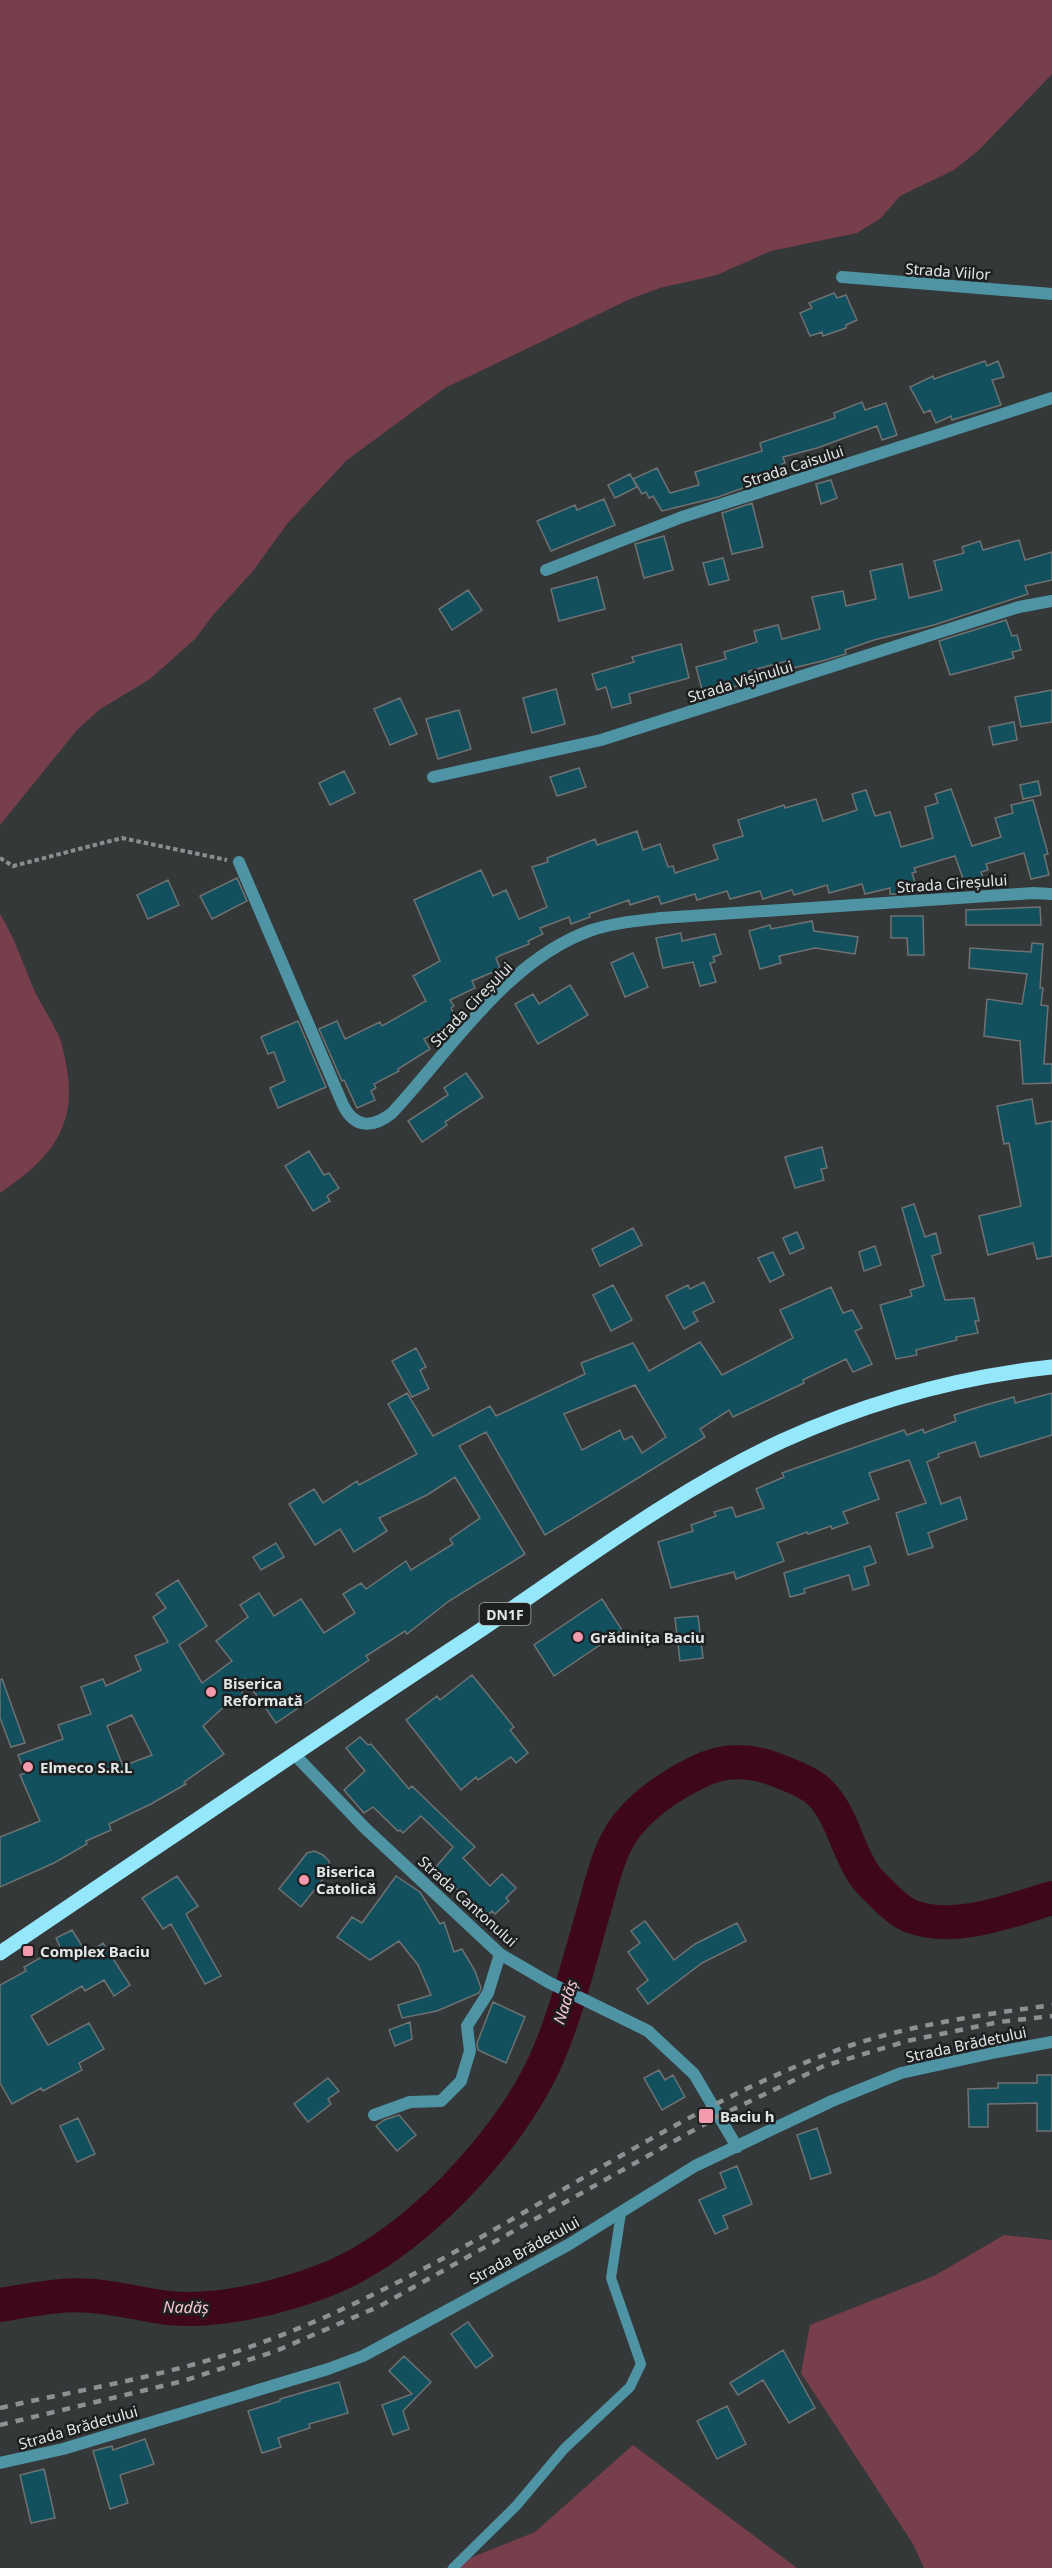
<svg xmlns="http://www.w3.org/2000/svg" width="1052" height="2568" viewBox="0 0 1052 2568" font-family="'Noto Sans',sans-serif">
  <rect width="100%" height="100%" fill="#343839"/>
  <!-- green -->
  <path fill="#773f4b" d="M0 0H1052V74L979 150 954 170 900 196 881 218 857 233 771 251 717 275 660 288 630 299 445 388 347 460 287 524 253 571 213 615 195 639 150 679 99 710 77 730 0 825Z
    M0 914C16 940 24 967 36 994 43 1007 51 1020 58 1034 63 1045 65 1058 67 1070 77 1130 47 1161 0 1193Z
    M1004 2235 1052 2240V2568H924L913 2544 801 2373 810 2325 934 2276Z
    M633 2445 797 2568H445L535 2532Z"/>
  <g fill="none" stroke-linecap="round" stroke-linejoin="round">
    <!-- river -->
    <path stroke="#3e081a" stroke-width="34" d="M0 2305C31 2300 61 2293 92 2296 118 2298 143 2305 169 2308 217 2313 278 2298 323 2281 409 2250 510 2142 546 2060 566 2015 580 1958 594 1910 602 1882 609 1847 628 1824 646 1802 670 1786 696 1773 720 1760 745 1759 771 1768 785 1773 804 1780 816 1789 842 1811 846 1849 865 1876 870 1883 878 1890 884 1896 892 1904 903 1914 913 1917 957 1932 1009 1911 1052 1898"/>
  </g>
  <!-- building -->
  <path fill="#13505d" stroke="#6e7273" stroke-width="1.5" fill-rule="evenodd" d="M834 293 837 298 846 295 857 320 846 325V328L823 336 822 332 810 336 800 313 812 308 809 303Z
    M985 361 987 366 998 361 1004 377 992 380 1001 405 952 420 951 416 936 423 930 410 924 413 910 387 933 376 934 379Z
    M862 402 865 410 886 403 897 435 882 440 877 426 817 448 783 457 785 463 782 464 784 473 718 497 662 511 653 496 649 498 646 492 642 494 633 479 657 468 670 493 699 485 695 472 762 451 760 443 835 418 834 413Z
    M630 474 637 487 615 498 608 485Z
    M831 480 837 498 821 504 816 484Z
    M604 499 615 525 551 551 537 521 575 505 577 510Z
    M752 503 763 547 732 554 722 513Z
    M664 536 673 570 644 578 635 544Z
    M1019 540 1025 560 1052 552V580L1025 586 1028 594 934 625 874 640 845 650 846 654 822 661 793 668 791 660 749 671 752 681 704 697 696 667 726 659 724 652 757 642 754 631 778 625 782 639 820 629 812 597 843 591 846 606 876 599 870 571 902 564 909 598 942 590 934 561 964 553 962 547 980 541 983 550Z
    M723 558 729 580 709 585 703 563Z
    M597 577 605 609 559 621 551 589Z
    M468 590 482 610 452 630 439 609Z
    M1006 620 1012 636 1017 635 1021 650 1012 652 1014 658 950 675 939 641Z
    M681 644 689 678 629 694 631 703 612 708 606 687 597 690 592 674 634 662 632 657Z
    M556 689 565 724 532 733 523 698Z
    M1052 690V722L1021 727 1015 697Z
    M400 698 417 734 390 745 374 709Z
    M459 710 471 749 438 759 426 719Z
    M1014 722 1017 740 993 745 989 727Z
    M579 768 586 787 557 796 550 777Z
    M344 771 355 793 330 805 319 783Z
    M1038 781 1041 795 1023 799 1020 785Z
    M951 789 972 846 1001 837 995 818 1013 813 1011 805 1033 800 1048 854 1044 855 1049 875 1031 879 1024 853 986 864 988 870 981 872 984 882 966 887 955 856 914 868 916 872 912 873 917 889 895 894H890V888L865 894 862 884 829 893 827 885 794 895 792 890 763 899 760 891 730 899 727 891 697 900 695 894 661 904 658 896 630 905 629 900 589 914 590 917 571 924 569 917 540 928 543 934 528 941 529 944 499 956 496 958 500 969 472 981 475 988 450 1000 454 1006 451 1008 457 1021 424 1039 430 1049 398 1069 399 1071 374 1084 376 1088 371 1091 375 1100 357 1108 344 1080 342 1081 319 1029 337 1021 345 1039 380 1022 382 1026 426 1001 413 976 440 961 414 900 481 870 493 896 506 890 519 919 547 907 532 867 548 862 547 858 595 839 597 845 637 831 643 850 660 844 668 867 673 866 675 873 718 859 713 845 743 836 738 820 784 805 785 808 816 799 823 821 857 810 852 794 866 790 875 816 890 812 901 847 933 838 925 807 938 803 935 794Z
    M237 878 247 901 212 919 200 896Z
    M168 880 179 905 148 919 137 895Z
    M1040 907 1041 925H966V910Z
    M891 916H923L924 955H908L907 938H891Z
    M812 921 814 931 858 937 855 954 815 948 779 956 781 963 760 969 749 931 770 925 771 929Z
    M681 933 682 941 715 934 721 954 713 957 715 962 710 963 716 982 700 986 693 962 663 968 656 938Z
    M1032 943 1043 944 1040 988H1043L1041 1005 1048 1006 1044 1064H1052V1083L1023 1084 1020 1041 984 1036 987 999 1022 1004 1027 974 969 968 970 948 1031 952Z
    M633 953 648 987 625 997 611 963Z
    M570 985 588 1015 538 1044 515 1004 533 994 539 1004Z
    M298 1021 326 1087 278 1108 270 1088 285 1081 274 1052 268 1054 261 1037Z
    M466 1073 483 1097 445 1122 447 1125 422 1142 408 1121 448 1095 444 1088Z
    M1032 1099 1036 1124 1052 1121V1256L1037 1259 1033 1243 988 1255 979 1216 1021 1206 1009 1143 1004 1144 997 1106Z
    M822 1147 827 1168 821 1169 824 1180 795 1188 785 1157Z
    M309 1151 324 1175 329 1173 339 1188 327 1196 330 1201 313 1211 285 1166Z
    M914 1204 925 1237 936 1233 941 1253 932 1256 945 1300 974 1298 979 1321H975L978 1333 956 1337 957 1340 916 1350 917 1355 896 1359 880 1305 912 1296 910 1290 924 1286 902 1208Z
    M633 1228 642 1245 600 1266 592 1249Z
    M797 1232 804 1248 790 1254 783 1238Z
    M875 1246 881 1265 864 1271 859 1252Z
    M773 1252 784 1275 770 1282 758 1258Z
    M704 1282 714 1302 693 1312 698 1321 684 1329 666 1296 688 1285 690 1289Z
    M613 1285 632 1320 611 1331 593 1295Z
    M831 1287 843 1313 852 1310 862 1328 855 1331 872 1364 853 1372 846 1359 803 1380 804 1383 733 1417 729 1410 700 1429 705 1437 545 1535 486 1432 459 1446 525 1554 449 1601 407 1634 405 1631 366 1656 369 1660 276 1723 245 1679 240 1705H226L203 1726 224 1754 184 1782 186 1784 151 1804 109 1824 111 1830 86 1841 87 1844 54 1863 0 1887V1837L40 1821 20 1775 25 1773 18 1755 63 1739 58 1725 91 1714 81 1687 103 1679 106 1686 141 1670 135 1656 168 1642 153 1617 166 1608 156 1594 178 1580 207 1626 179 1645 202 1683 232 1661 216 1641 248 1617 240 1605 259 1593 274 1616 301 1599 324 1633 355 1613 343 1594 361 1583 366 1589 406 1561 411 1570 453 1544 450 1539 480 1518 455 1477 427 1495 379 1518 387 1531 354 1552 340 1529 315 1545 289 1504 314 1489 323 1503 357 1481 359 1485 417 1454 388 1404 407 1393 433 1436 490 1406 496 1416 585 1374 581 1363 633 1343 649 1371 700 1342 722 1375 793 1338 780 1310ZM635 1385 666 1437 642 1453 632 1436 624 1440 620 1430 582 1450 564 1414ZM132 1715 152 1755 123 1766 107 1726Z
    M416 1348 426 1367 420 1370 429 1389 412 1397 392 1361Z
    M1052 1393V1435L980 1457 975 1442 938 1454 939 1457 927 1462 941 1504 960 1497 967 1519 928 1533 933 1547 908 1555 896 1513 926 1503 909 1460 869 1473 879 1499 843 1512 848 1523 832 1529 831 1526 808 1534 807 1532 777 1543 784 1561 736 1579 734 1572 671 1588 658 1542 693 1531 691 1525 716 1516 714 1512 732 1507 736 1517 764 1508 756 1489 784 1477 782 1473 904 1430 907 1435 923 1429 924 1433 956 1421 954 1415 982 1406 1014 1397 1015 1403Z
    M276 1543 284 1557 261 1570 253 1557Z
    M870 1546 876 1563 864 1567 869 1585 853 1590 849 1575 804 1589 805 1593 790 1597 784 1573Z
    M602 1599 622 1630 554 1676 534 1645Z
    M698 1616 703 1658 680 1661 675 1618Z
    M472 1675 514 1727 510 1730 528 1753 516 1763 511 1757 478 1780 476 1777 461 1790 406 1720 437 1696 440 1700Z
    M2 1679 25 1743 11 1747 0 1718V1680Z
    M360 1737 368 1745 371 1744 409 1789 412 1786 475 1847 463 1858 490 1886 502 1874 516 1888 506 1898 509 1901 495 1914 492 1911 486 1917 435 1868 453 1847 421 1816 403 1833 400 1830 398 1831 373 1807 364 1813 344 1790 365 1771 346 1748Z
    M314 1851 323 1855 329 1861 330 1870 301 1907 279 1889 307 1853Z
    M177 1876 198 1906 186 1914 221 1976 205 1984 171 1924 163 1929 142 1898Z
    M396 1876 420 1892 440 1924 444 1922 454 1952 462 1949 475 1971 481 1988 479 1993 437 2011 402 2018 398 2005 431 1995 418 1965 399 1941 370 1960 337 1937 352 1917 362 1923Z
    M645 1921 674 1960 695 1944 737 1923 746 1941 702 1963 648 2004 637 1989 648 1980 628 1952 640 1943 631 1931Z
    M72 1930 87 1954 103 1943 130 1985 114 1996 104 1980 85 1991 82 1986 31 2016 48 2045 89 2023 104 2049 79 2063 82 2070 43 2091 41 2088 12 2104 0 2083V1985L26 1971 24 1967 60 1947 56 1938Z
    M493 2002 525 2017 506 2063 478 2050 477 2043Z
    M410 2022 412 2039 395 2046 389 2030Z
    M659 2070 665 2080 673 2075 685 2097 662 2110 644 2078Z
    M1037 2075H1052V2131H1037V2103L988 2104V2127H969L968 2089 998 2088V2083H1037Z
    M328 2078 339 2091 328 2099 331 2104 308 2122 294 2104Z
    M399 2115 416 2135 397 2151 376 2126 384 2120Z
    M78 2118 95 2154 77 2162 60 2126Z
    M817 2128 831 2173 811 2179 797 2135Z
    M737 2166 752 2204 723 2216 728 2228 715 2234 699 2200 726 2188 720 2173Z
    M468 2322 493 2356 476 2368 451 2334Z
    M783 2350 815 2408 789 2423 763 2380 738 2395 730 2383Z
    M404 2356 431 2382 403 2411 409 2429 393 2435 382 2405 412 2394 389 2371Z
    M339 2382 348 2413 309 2424 310 2428 278 2438 281 2447 262 2453 248 2411 280 2401V2399Z
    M727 2406 746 2444 717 2459 697 2421Z
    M145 2439 154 2464 120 2475 128 2503 110 2509 93 2451 112 2446 113 2450Z
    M44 2469 55 2518 31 2523 20 2475Z"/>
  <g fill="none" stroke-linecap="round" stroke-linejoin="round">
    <!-- path -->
    <path stroke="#8b8e8f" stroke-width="4" stroke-dasharray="4.5 3" stroke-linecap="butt" d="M0 858 13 866 122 838 227 860"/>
    <!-- lane -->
    <path stroke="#4e94a4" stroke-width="10" d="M453 2568 516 2506 564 2449 630 2387 641 2364 611 2278 621 2213"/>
    <!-- street -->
    <path stroke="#4e94a4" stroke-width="12" d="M842 277 1052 294
      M546 570 682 517 1052 398
      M433 777 601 740 1019 607 1052 601
      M239 862 343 1105C355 1129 373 1128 392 1113 450 1051 505 962 589 931 612 923 636 921 661 918L1033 893 1052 894
      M293 1753 365 1828 500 1954 548 1982 648 2031 694 2074 737 2147
      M374 2115 410 2102 441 2101 461 2081 470 2051 467 2026 488 1993 500 1954
      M0 2463 63 2449 328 2369 363 2356 568 2245 695 2166 832 2101 901 2073 997 2052 1052 2042"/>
    <!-- primary -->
    <path stroke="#95e7fb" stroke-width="15" d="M0 1953C156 1848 310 1742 467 1639 570 1571 670 1493 782 1441 868 1402 958 1377 1052 1367"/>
    <!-- rail -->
    <path stroke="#8e9192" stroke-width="4.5" stroke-dasharray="8 8" stroke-linecap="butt" d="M0 2408C65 2393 131 2382 195 2364 257 2347 318 2322 376 2293 526 2220 662 2119 819 2057 893 2027 973 2016 1052 2005
      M0 2425 183 2381 276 2351 380 2306 719 2116 824 2066 907 2041 999 2022 1052 2016"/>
  </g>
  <!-- markers -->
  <g fill="#f39aac" stroke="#1d1f20" stroke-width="2">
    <circle cx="578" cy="1637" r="6"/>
    <circle cx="211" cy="1692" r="6"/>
    <circle cx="28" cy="1767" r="6"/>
    <circle cx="304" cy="1880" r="6"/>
    <rect x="22" y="1945" width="12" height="12" rx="3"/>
    <rect x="698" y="2108" width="16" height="16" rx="3"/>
  </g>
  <g text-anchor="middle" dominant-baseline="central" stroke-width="5" stroke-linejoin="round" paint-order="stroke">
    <!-- shield labels -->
    <rect fill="#1d1f20" stroke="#a8aaab" stroke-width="1.5" x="479.5" y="1603" width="51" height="22" rx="4.5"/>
    <g font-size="14" font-weight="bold" fill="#e3e6e6">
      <text x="505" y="1614">DN1F</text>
    </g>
    <!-- street labels -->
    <g font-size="15" fill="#e3e6e6" stroke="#1d1f20">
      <text transform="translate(948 271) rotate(4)">Strada Viilor</text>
      <text transform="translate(793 466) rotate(-18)">Strada Caisului</text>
      <text transform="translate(740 681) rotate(-17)">Strada Vișinului</text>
      <text transform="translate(952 883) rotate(-4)">Strada Cireșului</text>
      <text transform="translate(471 1004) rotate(-46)">Strada Cireșului</text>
      <text transform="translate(468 1901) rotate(42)">Strada Cantonului</text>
      <text transform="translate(966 2044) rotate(-12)">Strada Brădetului</text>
      <text transform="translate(524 2250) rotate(-29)">Strada Brădetului</text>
      <text transform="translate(78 2427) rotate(-16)">Strada Brădetului</text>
    </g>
    <!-- poi labels -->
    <g font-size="15" font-weight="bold" fill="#e3e6e6" stroke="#1d1f20" text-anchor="start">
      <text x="590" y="1637">Grădinița Baciu</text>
      <text x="223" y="1683">Biserica<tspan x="223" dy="17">Reformată</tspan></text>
      <text x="40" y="1767">Elmeco S.R.L</text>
      <text x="316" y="1871">Biserica<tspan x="316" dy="17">Catolică</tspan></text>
      <text x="40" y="1951">Complex Baciu</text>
      <text x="720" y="2116">Baciu h</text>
    </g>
    <!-- water labels -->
    <g font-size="16" font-style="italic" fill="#f7c8d0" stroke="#1d1f20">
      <text transform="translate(565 2002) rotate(-72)">Nadăș</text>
      <text transform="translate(186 2307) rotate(1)">Nadăș</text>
    </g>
  </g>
</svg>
